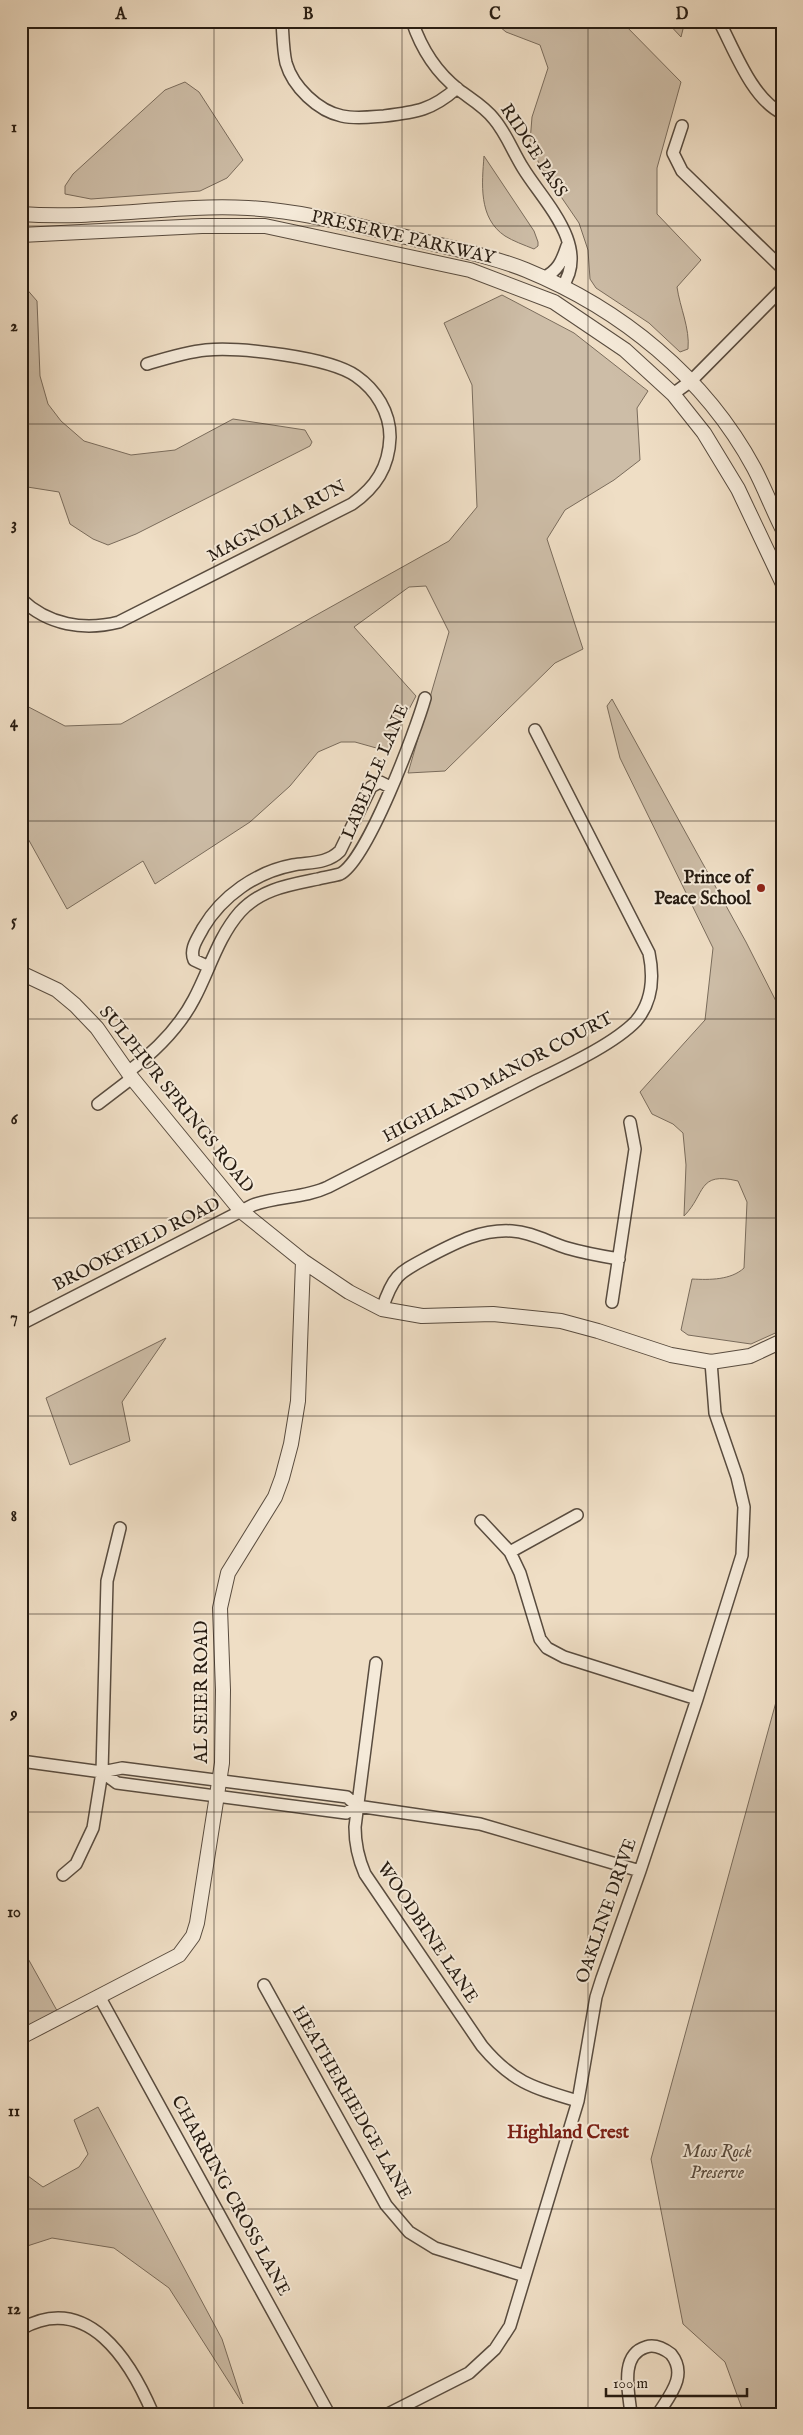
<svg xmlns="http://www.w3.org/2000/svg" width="803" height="2435" viewBox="0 0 803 2435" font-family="'IM FELL English',serif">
  <rect width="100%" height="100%" fill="#efdec5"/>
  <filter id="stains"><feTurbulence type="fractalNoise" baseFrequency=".004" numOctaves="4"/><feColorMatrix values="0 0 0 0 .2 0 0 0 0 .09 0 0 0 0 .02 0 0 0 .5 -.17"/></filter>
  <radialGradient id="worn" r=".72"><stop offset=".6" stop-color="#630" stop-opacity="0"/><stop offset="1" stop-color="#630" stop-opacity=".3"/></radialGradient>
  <!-- green -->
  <path fill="#cdbda7" stroke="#7a6c5c" d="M493 21H621L681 82 657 168V214L701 260 677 287C680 308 690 328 688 349L680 352 649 323 596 288 590 279 588 250 579 223 540 166 530 142 532 117 548 68 540 45 506 32Z
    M666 21H685L681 37Z
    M185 82 199 92 243 160 227 178 200 191 91 199 65 194V186L73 174 165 90Z
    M484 156 534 231 538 242V246L534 249C524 245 513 241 505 236 478 218 482 183 484 156Z
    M24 286 37 301 40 376 48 404 61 421 84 441 131 455 175 450 233 419 305 430 312 442 310 446 136 534 108 545 93 539 70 524 59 492 21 486V288Z
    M502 295 574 333 648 391 637 408 640 460 614 480 565 510 547 539 583 649 555 663 445 771 408 773 449 632 426 586 409 587 354 627 416 696 387 751 355 742H341L318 752 290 786 250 822 155 884 143 861 67 909 21 826V703L65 726 121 724 449 541 477 507 472 385 444 323Z
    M612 699 746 942 782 1013V1330L751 1344 688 1335 681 1330 692 1279C710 1280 731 1280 744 1268L747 1202 738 1181C697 1171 706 1194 684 1216L686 1165 683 1133 673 1124 652 1114 640 1092 705 1020 713 948 620 758 607 706Z
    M166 1338 122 1402 130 1441 70 1465 46 1398Z
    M782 1680V2414H744L725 2362 683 2324 651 2159Z
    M21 1946 60 2016 21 2036Z
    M98 2107 222 2339 243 2404 169 2288 114 2248 52 2238 21 2248V2167L28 2176 43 2187 79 2167 88 2154 74 2120Z"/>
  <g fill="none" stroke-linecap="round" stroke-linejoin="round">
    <defs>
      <path id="minor" d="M282 21C283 35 283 50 286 63 293 87 318 111 342 116 356 119 370 117 384 116 417 112 432 110 457 88
        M412 21C421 48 437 73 459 90 471 99 485 107 494 119 506 133 513 152 523 168 543 201 591 246 562 287
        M719 21C734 49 752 99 782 113
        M682 126 673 153 682 171 782 268
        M543 278C558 271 562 261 567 246
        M673 394 691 381 782 289
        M21 599C48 625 84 631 119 622L352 504C376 487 389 467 390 437 390 412 376 390 356 376 329 357 240 347 206 350 186 352 167 358 147 364
        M209 967 194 960C189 949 198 938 203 928 222 896 256 872 293 865 310 862 327 864 340 851L371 787 380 782 390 787
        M128 1072C153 1053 179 1028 194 999 209 971 218 937 240 912 261 889 289 885 318 879 325 877 334 876 340 874 367 861 416 730 425 698
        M98 1104 132 1078
        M612 1302 635 1149 630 1122
        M382 1309C394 1273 399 1273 432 1255 457 1242 482 1229 512 1231 531 1232 548 1242 567 1248 584 1253 601 1256 619 1259
        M21 1324 253 1205C278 1196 305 1198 328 1187 396 1153 464 1118 532 1083 562 1068 613 1045 636 1021 653 1001 654 977 649 953L535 730
        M481 1521 510 1552 520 1573 540 1639 547 1648 564 1657 697 1699
        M510 1552 577 1515
        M376 1663 355 1827C355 1844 358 1858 365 1874L482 2046C513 2083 534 2088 578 2101
        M21 1761 102 1772
        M357 1806 346 1813 117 1783 102 1772 122 1768 347 1797 357 1806 480 1824 640 1871
        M63 1875 76 1864 93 1828 102 1772 107 1581 120 1528
        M264 1985 386 2205 409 2232 435 2248 525 2276
        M99 1996 329 2414
        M21 2329C88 2291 131 2362 153 2414
        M388 2414 469 2373 495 2349 510 2326 578 2101 596 1997 602 1978 640 1871 697 1699 742 1555 744 1507 737 1477 715 1413 711 1362
        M631 2414C629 2393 619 2355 646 2347 655 2344 663 2348 671 2354 688 2375 670 2395 658 2414"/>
      <path id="tertiary" d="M21 214C97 220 172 204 248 208 302 211 354 225 406 237 446 247 488 255 526 270 621 309 705 377 754 468 764 487 772 508 782 528
        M21 235 202 226H265L470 270 554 302 625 350 673 394 704 433 738 489 782 582
        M21 973 57 990 75 1005 97 1028 132 1078 241 1211 303 1261 349 1292 382 1309 422 1316 493 1314 561 1321 598 1331 671 1355 711 1362 750 1356 782 1341
        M21 2037 179 1955 193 1936 197 1923 222 1763 223 1690 220 1608 228 1573 275 1497 282 1478 291 1444 298 1401 303 1261"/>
    </defs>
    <!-- minor casing -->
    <use href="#minor" stroke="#594c3f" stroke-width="14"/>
    <!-- tertiary casing -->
    <use href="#tertiary" stroke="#594c3f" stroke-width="16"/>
    <!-- minor -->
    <use href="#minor" stroke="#f5ead9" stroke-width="11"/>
    <!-- tertiary -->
    <use href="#tertiary" stroke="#f5ead9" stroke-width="14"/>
  </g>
  <!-- grid -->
  <path fill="none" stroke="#271c12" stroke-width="1" stroke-opacity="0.55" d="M214 21V2414M402 21V2414M588 21V2414M21 226H782M21 424H782M21 622H782M21 821H782M21 1019H782M21 1218H782M21 1416H782M21 1614H782M21 1812H782M21 2011H782M21 2209H782"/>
  <!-- markers -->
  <circle fill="#8f2418" stroke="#f5ead9" stroke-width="2" cx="761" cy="888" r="5"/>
  <g text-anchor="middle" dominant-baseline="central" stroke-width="4" stroke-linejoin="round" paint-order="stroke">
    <!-- street labels -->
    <g font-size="18" fill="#271c12" stroke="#f5ead9">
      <text transform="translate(533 151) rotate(57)">RIDGE PASS</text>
      <text transform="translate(403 238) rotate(13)">PRESERVE PARKWAY</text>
      <text transform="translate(277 522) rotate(-28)">MAGNOLIA RUN</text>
      <text transform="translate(376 772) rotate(-67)">LABELLE LANE</text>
      <text transform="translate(498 1078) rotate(-28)">HIGHLAND MANOR COURT</text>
      <text transform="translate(176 1100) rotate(51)">SULPHUR SPRINGS ROAD</text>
      <text transform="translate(137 1245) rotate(-27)">BROOKFIELD ROAD</text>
      <text transform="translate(202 1692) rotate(-90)">AL SEIER ROAD</text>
      <text transform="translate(607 1911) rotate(-71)">OAKLINE DRIVE</text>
      <text transform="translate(427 1933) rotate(56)">WOODBINE LANE</text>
      <text transform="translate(351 2103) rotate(60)">HEATHERHEDGE LANE</text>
      <text transform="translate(230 2196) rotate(61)">CHARRING CROSS LANE</text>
    </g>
    <!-- poi labels -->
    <g font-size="18" font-weight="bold" fill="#271c12" stroke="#f5ead9" text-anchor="end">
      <text x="751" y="878">Prince of<tspan x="751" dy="21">Peace School</tspan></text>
    </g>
    <!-- park labels -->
    <g font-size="18" font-style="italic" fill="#594c3f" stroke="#f5ead9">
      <text x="717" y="2152">Moss Rock<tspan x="717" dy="21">Preserve</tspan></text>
    </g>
    <!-- neighbourhood labels -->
    <g font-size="19" font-weight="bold" fill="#7a1f14" stroke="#f5ead9">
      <text x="568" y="2133">Highland Crest</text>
    </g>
  </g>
  <!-- margin -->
  <rect width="803" height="2435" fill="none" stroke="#efdec5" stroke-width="55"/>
  <!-- scale -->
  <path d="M606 2388v8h141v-8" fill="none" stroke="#271c12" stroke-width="2.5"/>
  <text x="613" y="2388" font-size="15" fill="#271c12" stroke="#f5ead9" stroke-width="4" paint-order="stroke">100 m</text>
  <rect x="28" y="28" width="748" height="2380" fill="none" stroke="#271c12" stroke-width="2"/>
  <g font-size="16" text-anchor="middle" font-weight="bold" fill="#271c12">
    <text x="121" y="19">A</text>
    <text x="308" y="19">B</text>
    <text x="495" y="19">C</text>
    <text x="682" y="19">D</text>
    <text x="14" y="132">1</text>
    <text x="14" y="331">2</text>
    <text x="14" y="529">3</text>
    <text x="14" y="727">4</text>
    <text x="14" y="926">5</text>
    <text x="14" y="1124">6</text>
    <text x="14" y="1322">7</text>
    <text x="14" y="1521">8</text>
    <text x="14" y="1719">9</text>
    <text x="14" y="1917">10</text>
    <text x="14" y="2116">11</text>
    <text x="14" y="2314">12</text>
  </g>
  <rect width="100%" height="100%" filter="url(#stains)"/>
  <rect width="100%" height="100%" fill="url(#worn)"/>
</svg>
